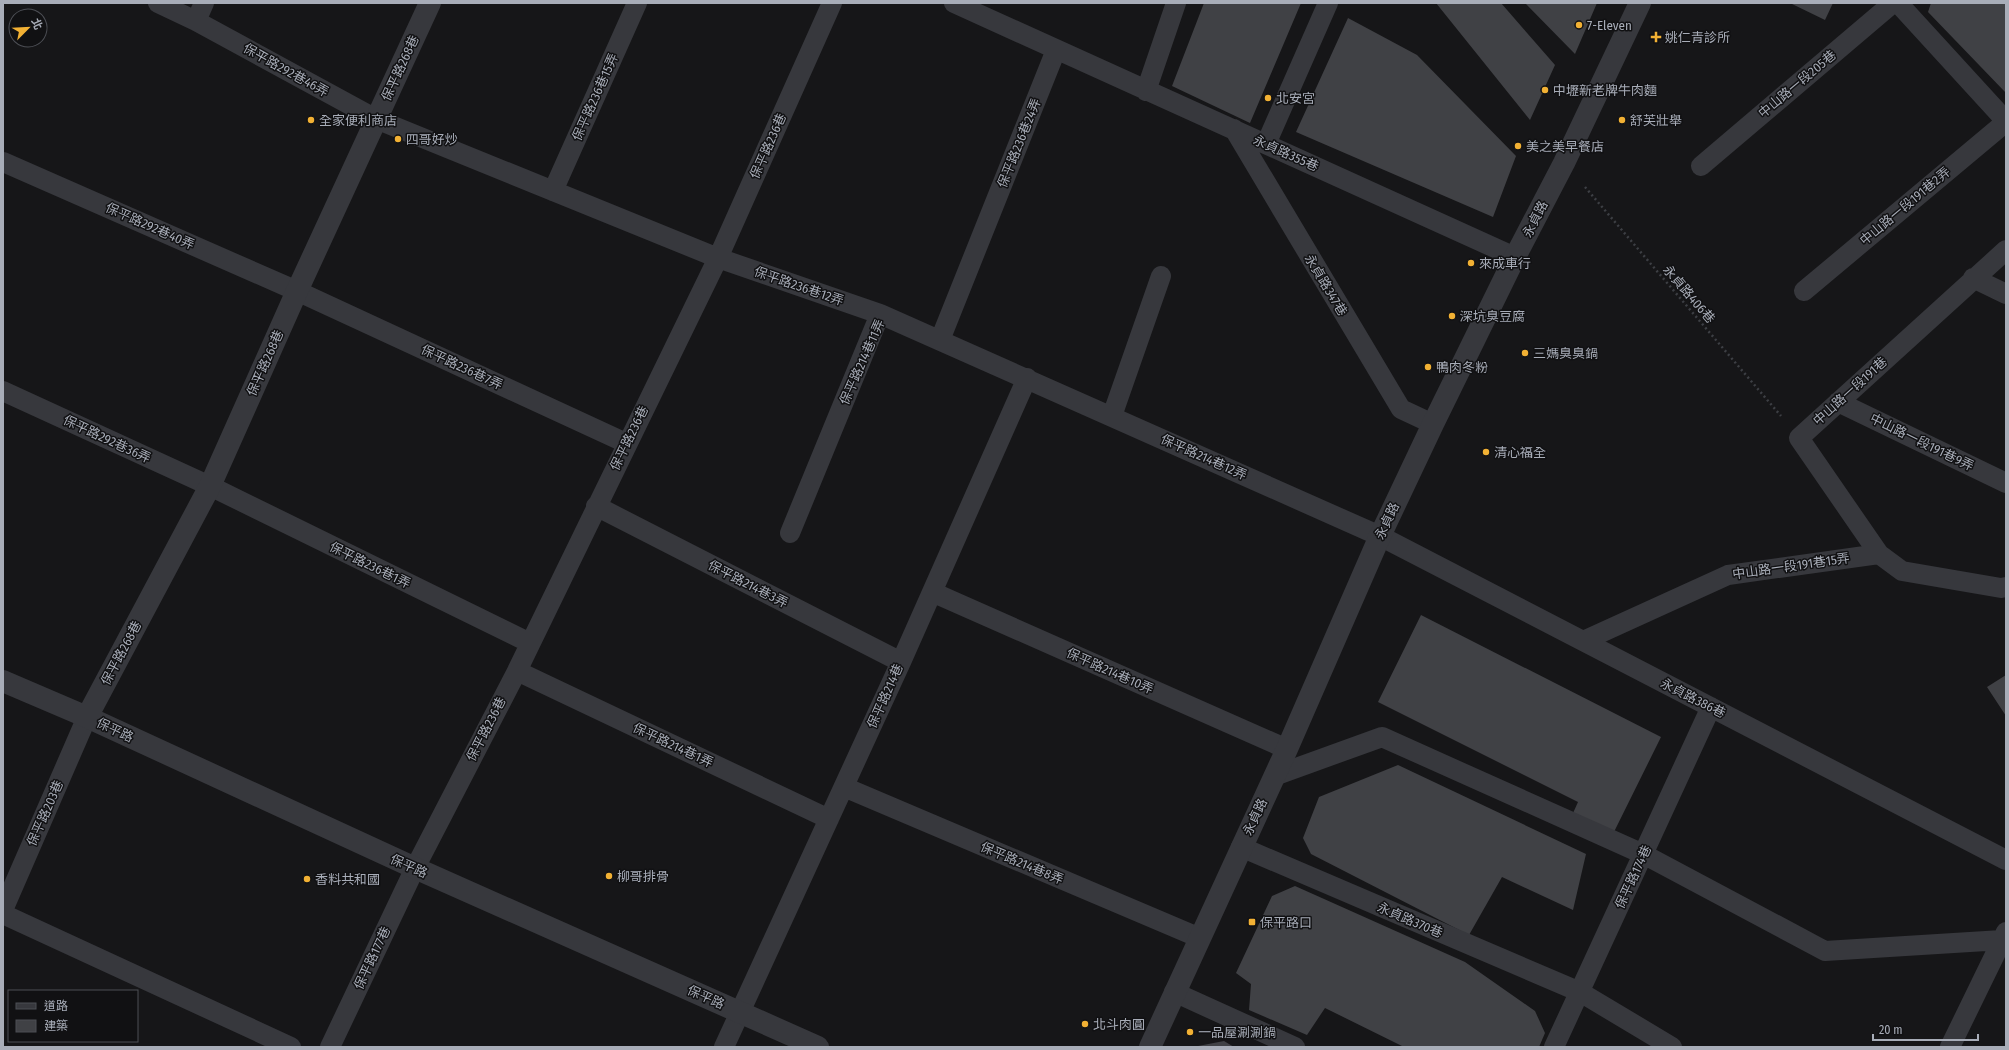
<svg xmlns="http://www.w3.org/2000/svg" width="2009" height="1050" viewBox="0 0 2009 1050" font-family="'Fira Sans Condensed','Noto Sans TC',sans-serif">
  <rect width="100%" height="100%" fill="#161618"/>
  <!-- building -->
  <path fill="#404145" d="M1204 3H1301L1250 123 1172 86Z
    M1436 3H1501L1555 65 1530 120Z
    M1525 3H1597L1575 54Z
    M1790 3H1833L1825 20Z
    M1931 3H2006V93L1928 12Z
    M1348 18 1417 55 1516 156 1493 217 1296 132Z
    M1421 615 1661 737 1609 842 1569 822 1578 802 1378 702Z
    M2006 675V716L1987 687Z
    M1398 765 1586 854 1573 910 1502 877 1469 935 1311 854 1303 838 1319 797Z
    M1295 886 1465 962 1535 1011 1545 1033 1539 1047H1404L1325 1008 1307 1035 1249 1010 1251 984 1236 973 1272 896Z
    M1224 1041 1234 1047H1198V1046Z"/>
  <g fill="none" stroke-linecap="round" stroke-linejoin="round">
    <!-- path -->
    <path stroke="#3d3f44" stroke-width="2.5" stroke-dasharray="2 3" stroke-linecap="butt" d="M1585 187 1781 416"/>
    <!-- lane -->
    <path stroke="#37383d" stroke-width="20" d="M158 3 196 21 376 119 718 258 880 314 1380 536 2006 860
      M954 3 1515 257
      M1898 3 2006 121
      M196 21 204 3
      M1146 91 1176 3
      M1234 129 1401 409 1433 424
      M1266 144 1328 3
      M3 162 297 291 626 443
      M1701 166 1893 3
      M553 191 637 3
      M1973 278 2006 294
      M1804 291 2006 122
      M940 340 1056 50
      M3 391 210 486 530 643
      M1838 402 2006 483
      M1112 416 1161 276
      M596 506 901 662
      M790 533 880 314
      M1879 554 1799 438 2006 250
      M932 592 1287 749
      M1583 641 1728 575 1879 554 1902 571 2001 588 2006 587
      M517 671 829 819
      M1274 776 1382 737 1643 854 1825 951 2002 940
      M844 787 1200 938
      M1241 847 1580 992 1672 1047
      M3 910 87 717
      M3 914 291 1047
      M1174 992 1295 1047
      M330 1047 415 868 517 671 718 258 832 3
      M724 1047 901 662 1027 378
      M1554 1047 1711 707
      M1950 1047 2006 932"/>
    <!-- street -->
    <path stroke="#37383d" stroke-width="22" d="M3 681 87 717 415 868 818 1047
      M87 717 210 486 297 291 430 3
      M1150 1047 1287 749 1380 536 1433 424 1515 257 1564 163 1640 3"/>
  </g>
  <!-- markers -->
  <g fill="#f2b134" stroke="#111113" stroke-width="1.5">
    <circle cx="1579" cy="25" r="4"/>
    <path d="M1654 31h4v4h4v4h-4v4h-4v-4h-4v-4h4z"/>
    <circle cx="1545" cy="90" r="4"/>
    <circle cx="1268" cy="98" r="4"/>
    <circle cx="311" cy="120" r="4"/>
    <circle cx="1622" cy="120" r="4"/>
    <circle cx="398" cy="139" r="4"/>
    <circle cx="1518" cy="146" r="4"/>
    <circle cx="1471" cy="263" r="4"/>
    <circle cx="1452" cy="316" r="4"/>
    <circle cx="1525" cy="353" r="4"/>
    <circle cx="1428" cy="367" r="4"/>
    <circle cx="1486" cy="452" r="4"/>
    <circle cx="609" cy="876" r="4"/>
    <circle cx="307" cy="879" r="4"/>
    <rect x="1248" y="918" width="8" height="8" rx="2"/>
    <circle cx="1085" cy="1024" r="4"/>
    <circle cx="1190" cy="1032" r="4"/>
  </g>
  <g text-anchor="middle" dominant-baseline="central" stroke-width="3" stroke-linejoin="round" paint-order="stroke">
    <!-- poi labels -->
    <g font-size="13" fill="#a8adb8" stroke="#111113" text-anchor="start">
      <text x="1587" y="25">7-Eleven</text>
      <text x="1665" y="37">姚仁青診所</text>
      <text x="1553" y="90">中壢新老牌牛肉麵</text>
      <text x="1276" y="98">北安宮</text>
      <text x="319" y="120">全家便利商店</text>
      <text x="1630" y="120">舒芙壯舉</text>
      <text x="406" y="139">四哥好炒</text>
      <text x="1526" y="146">美之美早餐店</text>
      <text x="1479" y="263">來成車行</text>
      <text x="1460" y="316">深坑臭豆腐</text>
      <text x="1533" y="353">三媽臭臭鍋</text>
      <text x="1436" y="367">鴨肉冬粉</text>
      <text x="1494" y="452">清心福全</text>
      <text x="617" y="876">柳哥排骨</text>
      <text x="315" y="879">香料共和國</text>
      <text x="1260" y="922">保平路口</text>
      <text x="1093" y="1024">北斗肉圓</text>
      <text x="1198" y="1032">一品屋涮涮鍋</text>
    </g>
    <!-- street labels -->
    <g font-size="13" fill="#a8adb8" stroke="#111113">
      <text transform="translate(400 68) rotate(-65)">保平路268巷</text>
      <text transform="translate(286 70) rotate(29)">保平路292巷46弄</text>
      <text transform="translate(1797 84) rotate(-40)">中山路一段205巷</text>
      <text transform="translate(595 97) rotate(-66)">保平路236巷15弄</text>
      <text transform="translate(1019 143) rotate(-68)">保平路236巷24弄</text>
      <text transform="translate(768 146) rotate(-66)">保平路236巷</text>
      <text transform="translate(1286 153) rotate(24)">永貞路355巷</text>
      <text transform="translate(1905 206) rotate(-40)">中山路一段191巷2弄</text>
      <text transform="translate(1535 219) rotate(-63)">永貞路</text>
      <text transform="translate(150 226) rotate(24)">保平路292巷40弄</text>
      <text transform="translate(1326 285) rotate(59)">永貞路347巷</text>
      <text transform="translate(799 286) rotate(19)">保平路236巷12弄</text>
      <text transform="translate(1689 294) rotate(49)">永貞路406巷</text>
      <text transform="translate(862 362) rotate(-66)">保平路214巷11弄</text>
      <text transform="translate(265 363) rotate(-66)">保平路268巷</text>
      <text transform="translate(462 367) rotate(25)">保平路236巷7弄</text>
      <text transform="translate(1850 391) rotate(-42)">中山路一段191巷</text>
      <text transform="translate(629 438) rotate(-64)">保平路236巷</text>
      <text transform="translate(107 439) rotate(25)">保平路292巷36弄</text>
      <text transform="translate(1922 442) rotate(26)">中山路一段191巷9弄</text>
      <text transform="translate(1204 457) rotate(24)">保平路214巷12弄</text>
      <text transform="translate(1387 521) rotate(-65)">永貞路</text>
      <text transform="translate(370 565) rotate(26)">保平路236巷1弄</text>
      <text transform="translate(1791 566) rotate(-8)">中山路一段191巷15弄</text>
      <text transform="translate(748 584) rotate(27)">保平路214巷3弄</text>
      <text transform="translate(121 653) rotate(-62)">保平路268巷</text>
      <text transform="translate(1110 671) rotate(24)">保平路214巷10弄</text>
      <text transform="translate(885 696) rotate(-66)">保平路214巷</text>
      <text transform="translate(1693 698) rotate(27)">永貞路386巷</text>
      <text transform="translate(486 729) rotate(-63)">保平路236巷</text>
      <text transform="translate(115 730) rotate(25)">保平路</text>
      <text transform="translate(673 745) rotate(25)">保平路214巷1弄</text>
      <text transform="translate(45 813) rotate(-66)">保平路203巷</text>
      <text transform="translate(1255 817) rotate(-65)">永貞路</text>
      <text transform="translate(1022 863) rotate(23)">保平路214巷8弄</text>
      <text transform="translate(409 866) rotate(24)">保平路</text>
      <text transform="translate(1633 877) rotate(-65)">保平路174巷</text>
      <text transform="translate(1410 920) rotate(23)">永貞路370巷</text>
      <text transform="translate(372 958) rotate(-65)">保平路177巷</text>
      <text transform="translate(706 997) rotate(24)">保平路</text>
    </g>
  </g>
  <!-- border -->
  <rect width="2009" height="1050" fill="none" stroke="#a8adb8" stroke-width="8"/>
  <!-- legend -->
  <rect x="8" y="990" width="130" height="52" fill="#111113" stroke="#4d4f55"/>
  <rect x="16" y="1003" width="20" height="6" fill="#37383d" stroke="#4d4f55"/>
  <text x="44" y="1010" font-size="12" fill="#a8adb8">道路</text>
  <rect x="16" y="1020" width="20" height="12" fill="#404145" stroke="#4d4f55"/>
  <text x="44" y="1030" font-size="12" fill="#a8adb8">建築</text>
  <!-- north arrow -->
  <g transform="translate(28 28) rotate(66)"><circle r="19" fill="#111113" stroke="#4d4f55"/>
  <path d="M0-3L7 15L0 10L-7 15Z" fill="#f2b134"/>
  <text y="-6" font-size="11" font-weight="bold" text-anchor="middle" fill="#a8adb8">北</text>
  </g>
  <!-- scale -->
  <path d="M1873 1034v6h105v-6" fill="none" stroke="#a8adb8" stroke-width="2"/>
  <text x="1879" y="1034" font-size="12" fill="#a8adb8" stroke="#111113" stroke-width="3" paint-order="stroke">20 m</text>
</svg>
